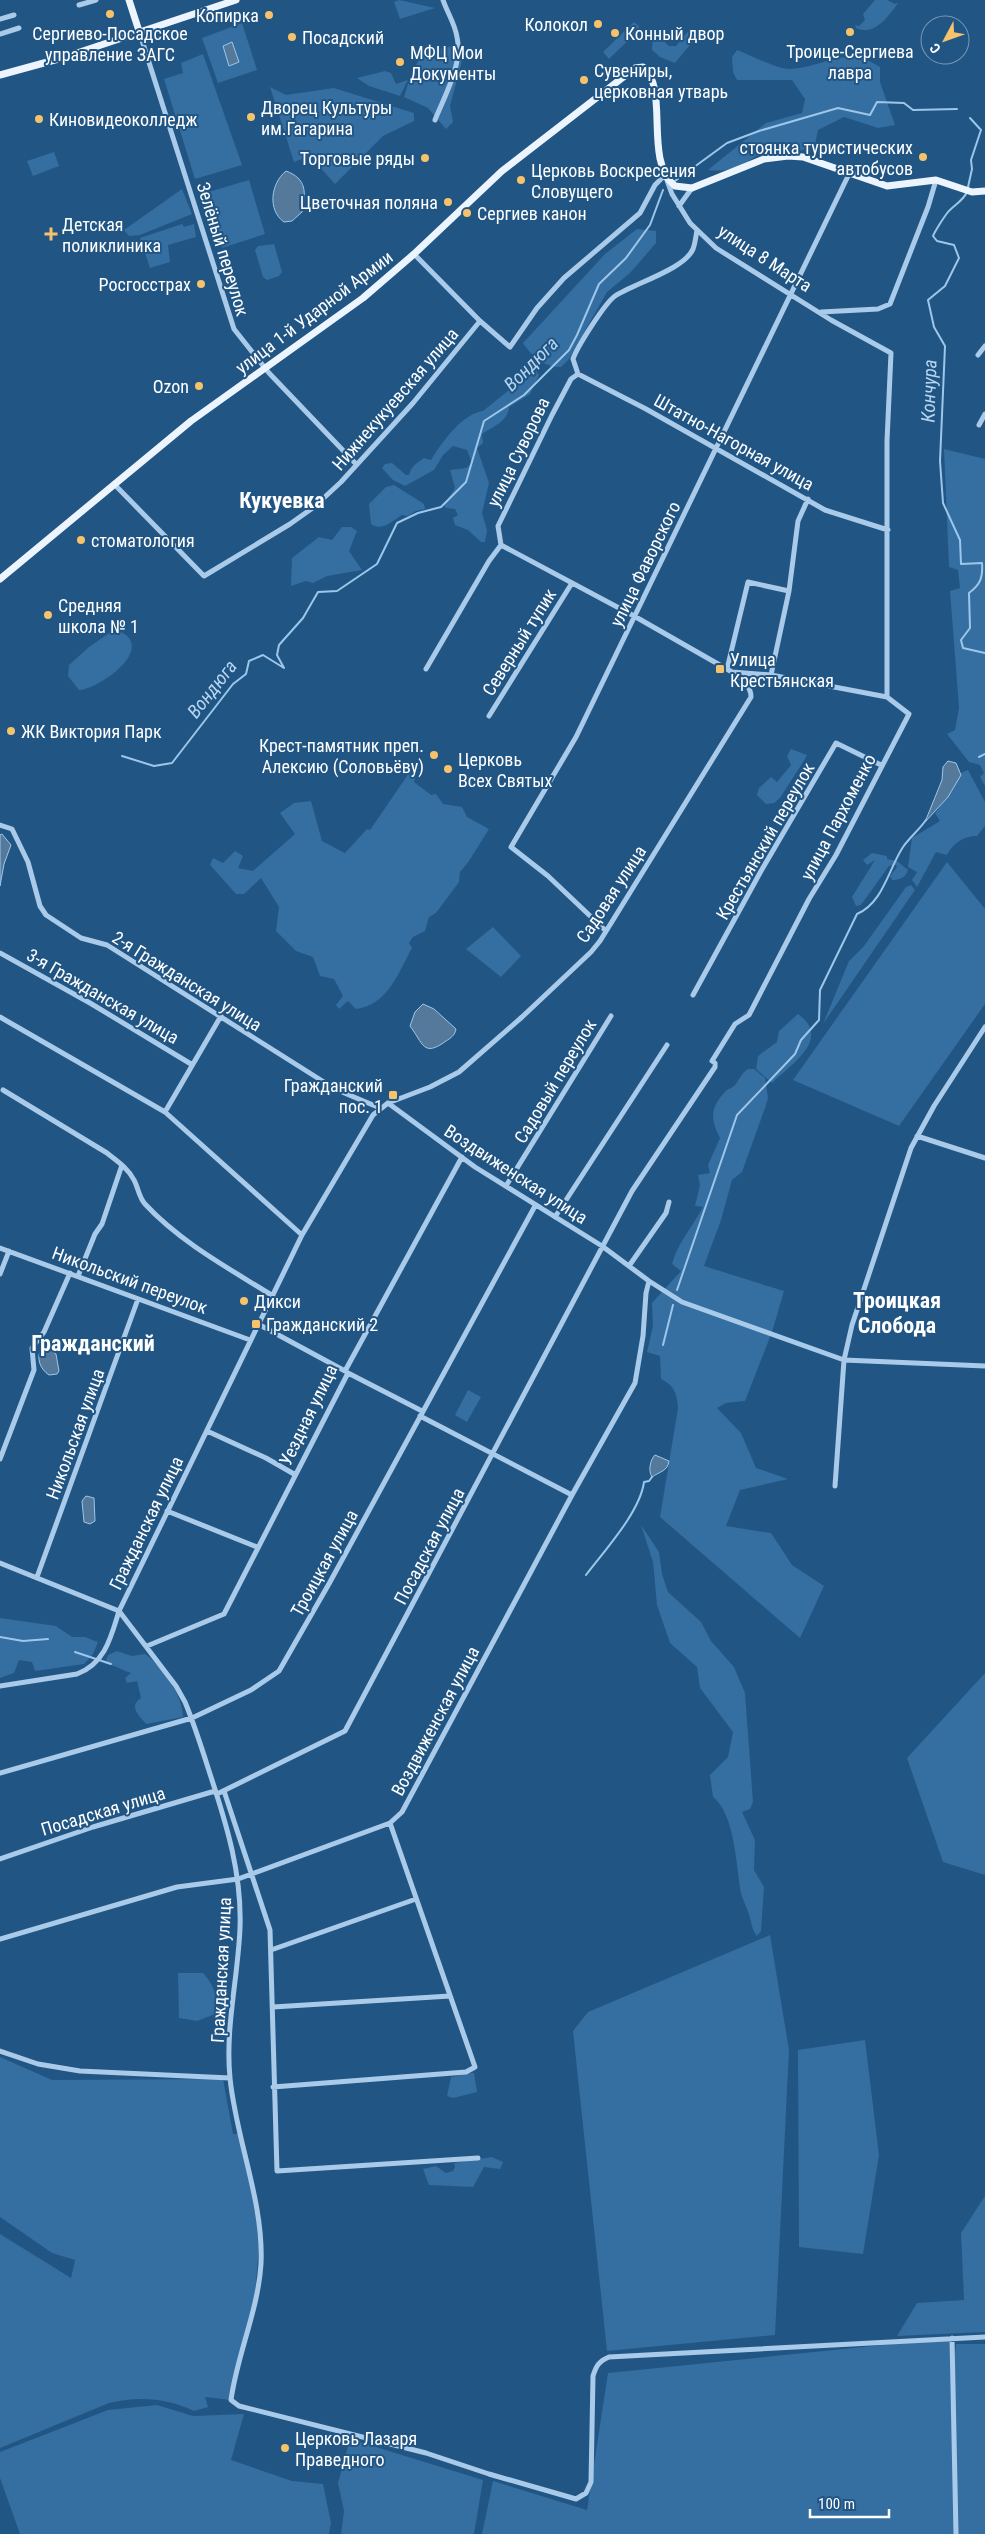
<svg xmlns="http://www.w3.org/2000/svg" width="985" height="2534" viewBox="0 0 985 2534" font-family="'Roboto Condensed',sans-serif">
  <rect width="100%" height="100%" fill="#215584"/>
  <!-- green -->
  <path fill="#356ea1" d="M399 0 435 8 400 19 394 2Z
    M875 0H887L895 4 899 2C889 15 875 37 856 28L855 25 859 26 865 20 863 14Z
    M634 22 639 26 638 31 609 59 603 52Z
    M242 23 257 70 218 83 202 38Z
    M691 28 699 34 675 63 660 57 652 50 653 32 669 46H676Z
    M460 44 463 57 450 106 453 122 446 129 428 108 404 97 408 84 419 77 416 65 422 54Z
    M737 50C750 55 777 69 789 69 825 68 844 44 880 67V82L895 125 878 128 844 117 818 130 815 144C798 156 778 150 759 155 755 156 752 159 749 161 736 169 723 172 708 170L766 123 802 113 805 99 792 80H737L733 72 732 57Z
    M203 54 242 165 195 179 164 79 183 73 181 63Z
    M385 71 391 73 396 84 408 80 400 96 369 86 357 78Z
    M270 87 286 95 334 88 414 113V121L383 136 335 184 310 156 294 162Z
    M54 152 59 166 33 176 27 161Z
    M249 180 265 234 222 248 205 193Z
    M182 189 192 214 140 235 129 236 124 230Z
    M182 224 184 227 194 224 196 237 168 245 170 262 150 268 140 238Z
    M637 229 656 231V243L630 273 607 292 569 359 561 367C545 368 531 356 523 343L605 254Z
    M274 244 282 272 279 276 267 280 263 277 255 250 258 246Z
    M535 369 539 375 530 394 509 407C508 422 492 427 482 434L483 443 477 448 489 483 482 513 487 530 485 542H481L468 530 455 525 453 518 458 515 455 509 446 508 444 505 455 488 450 470 466 468 472 463 467 450 453 446 443 455 434 470 405 486 393 480 382 468 385 464 392 463 406 475H409C411 466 417 463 424 458L431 460C442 442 462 414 483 411Z
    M944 449 985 459V786L980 777 984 773 980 765 969 762 947 734 955 730 959 708 950 591 960 588 958 570 949 567Z
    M394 485 424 504 425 509 416 511 408 516 402 515C392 521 382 532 371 524L369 504 386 487Z
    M342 527H351L357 531 349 551 362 570 327 576 313 583 306 581 291 586 292 558 319 537 332 540Z
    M112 631C119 631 124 632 129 638 144 658 96 689 79 690L68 676 69 665 89 647Z
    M791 749 807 755 805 759 780 798 774 803 766 804 757 795 759 788 771 777 777 782 791 765 787 756Z
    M968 770 985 802V826L977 836C964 836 953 843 947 855L936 852 917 887 912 880 917 872 908 867 912 838 940 821 935 813 952 791 961 773Z
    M417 771 414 782 431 795 436 794 443 804 462 807 467 817 489 829 469 861 460 872 459 882 436 913 429 917 425 931 413 937 409 943 412 948C398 973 388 1005 356 1009L348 1001 339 1009 336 1005 343 996 334 979 320 976 313 957 296 951 276 931 279 907 261 878 244 894H236L210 865 213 858 223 863 235 851 243 856 238 868 253 871 295 834 280 813 294 803 311 801 322 841 345 853 367 829 370 830 409 773Z
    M872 853 887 856V859L897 861 908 870C905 878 900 880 892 880L890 876 897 867 896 865 889 866 861 905 856 906 852 897 875 860 867 865 863 860Z
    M947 862 985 909V1004L899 1126 793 1080Z
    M911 885 915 890 823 1024 849 961 864 946 906 887Z
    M493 927 521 956 501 977 466 949Z
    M798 1014C833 1039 790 1065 772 1083L756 1069 758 1056 777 1042 779 1031Z
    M748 1069H754L765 1078 768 1098 765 1108 742 1172 732 1180 721 1220 704 1266 784 1291 772 1332 745 1401 726 1403 717 1408 741 1433 756 1468 788 1479 740 1490 726 1526 771 1533 792 1565 824 1586 800 1638 660 1517 678 1408C677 1394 675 1386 661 1379L660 1356 647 1352 653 1326 652 1303 681 1271 672 1264C678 1242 692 1228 703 1207L695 1206 700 1185 698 1175 710 1173 708 1165 720 1138C710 1119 710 1107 726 1091 729 1088 733 1088 736 1084 740 1078 741 1074 748 1069Z
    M468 1390 481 1397 467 1422 455 1415Z
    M641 1525 659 1552 662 1574 668 1592 701 1622 711 1641 734 1667 745 1693 753 1802 750 1809 742 1812 755 1840 754 1870 764 1887 761 1931 757 1936C751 1928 752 1923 749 1915 747 1907 743 1901 741 1893 736 1866 735 1814 713 1797L710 1775 728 1757 733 1732 700 1688 697 1667 670 1643 657 1605 653 1562Z
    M0 1618 56 1626 72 1637H85L98 1642 93 1654 84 1664 35 1671 32 1662 19 1660 14 1673 0 1678Z
    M117 1651 132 1656 145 1654C162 1666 183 1696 183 1717L146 1724C139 1716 128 1706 141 1698L137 1681 127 1683 125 1678 131 1673C121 1670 116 1665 105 1664L108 1655Z
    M985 1673V1875L943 1862 907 1758Z
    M770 1935 789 2050 775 2335 607 2351 573 2031 588 2012Z
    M178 1973H203C215 1986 217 1996 215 2014L197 2021 179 2018Z
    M865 2040 879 2155 863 2254 799 2247 798 2050Z
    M0 2057 52 2080 223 2079 233 2134H240L260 2235 254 2306 231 2400 205 2397 208 2407 194 2411C166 2398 140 2396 109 2403L0 2448V2234L71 2278 75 2260 52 2253 0 2217Z
    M471 2073H474L477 2092 453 2098 447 2096 451 2077Z
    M492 2157 503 2162 500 2169 484 2167 473 2187 429 2185 423 2169 436 2166 446 2173 453 2171 455 2167 454 2163Z
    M985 2196V2332L897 2336 917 2303 964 2300 961 2233Z
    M952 2338 953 2371 956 2344H985V2534H482L493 2481 587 2510 608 2373Z
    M157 2405 193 2416 244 2414 231 2460 292 2481 323 2484 331 2523 329 2534H20L0 2478V2452L108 2410Z
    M350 2439 483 2480 474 2534H341L344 2511 338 2483Z"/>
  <!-- water -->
  <path fill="#54799b" stroke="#9dc7ea" d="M232 42 239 62 229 66 223 46Z
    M286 171C307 179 306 192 302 212L292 221 284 222C267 210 271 183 286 171Z
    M948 761 956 763 961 775 948 797 925 822 942 780 943 767Z
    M2 834 11 845 4 864 0 886V835Z
    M423 1004 434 1009 456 1029C455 1035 451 1038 446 1041 423 1058 423 1043 410 1026L415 1012Z
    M46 1347 56 1354 59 1371 57 1374 49 1375C40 1369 36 1358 41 1349Z
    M655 1455 669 1461C668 1471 659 1472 652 1477 648 1471 650 1460 655 1455Z
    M86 1496 94 1498 95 1521 90 1524 84 1522 82 1501Z"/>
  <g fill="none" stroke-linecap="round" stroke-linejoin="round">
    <!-- stream -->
    <path stroke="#9dc7ea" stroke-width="2" d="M675 181 727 143 759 131 838 108 870 115 877 102 904 103 913 110 957 109
      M968 187 972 169 971 160 981 130 970 118
      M967 192C963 201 954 205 948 212 944 217 935 231 933 236L937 241 954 245 959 258 945 286 928 300 934 327 945 346 940 461 943 503 960 540 961 564 982 563C983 577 981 584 969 593L970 628 961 640 963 648 985 653
      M122 756 154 766 172 763 233 684 246 674 249 661 263 655 284 668 277 655 279 645 303 618 318 592 337 591 377 564 397 523 418 513 441 507 466 482 484 421 524 395 569 350 577 335 599 284 626 258 650 225 663 190
      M979 757 985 754
      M677 1290 737 1115 795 1054 801 1040 819 1020 820 990 857 914C883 903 888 870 903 847 910 837 919 830 926 820
      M663 1345 673 1305
      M586 1575C605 1550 640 1512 644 1482L649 1481 652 1477
      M0 1637 23 1641 48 1639
      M75 1652 111 1664"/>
    <!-- minor -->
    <path stroke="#a9cbe9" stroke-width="5" d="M79 5 96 0
      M0 19 14 15
      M139 31 234 329 269 373 356 464
      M0 34 19 28
      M435 120C445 95 463 64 457 37 455 24 447 12 443 0
      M679 206 692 188
      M821 312 878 309 890 304 928 207 936 180
      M978 355 985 346
      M578 374 573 359C577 347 605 303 615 296 633 284 685 269 693 249 695 244 696 236 697 230
      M979 425 985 414
      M114 484 204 576 290 524 314 507 341 482 413 403 480 321
      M501 545 634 616 732 672C741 678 751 685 751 697L600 941 591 952 522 1017 459 1072 430 1087 388 1103 373 1115 302 1235 119 1611 176 1686 185 1702C195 1726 203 1752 211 1777 227 1826 242 1875 240 1928 238 1978 225 2028 230 2078 236 2140 264 2202 261 2264 258 2311 237 2355 231 2400L239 2406 426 2453 489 2474 576 2499 586 2493 591 2482 593 2376C596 2366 599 2361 609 2357L985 2337
      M426 669 489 561 501 545 498 526 552 415 571 379 578 374 646 409 825 510 888 530
      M727 669 748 582 789 591
      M732 672 771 675 887 697
      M771 675 789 591 798 521 808 499
      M489 716 572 583
      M0 825 12 829 28 862 40 906 46 915 81 938 107 945 335 1089 380 1108
      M606 931 548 876 511 847 576 737 849 174
      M0 953 90 1003 191 1064
      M693 995 761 871 836 743 881 765
      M0 1017 165 1112 302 1235
      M3 1090 107 1153C117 1161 128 1168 134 1180 138 1187 139 1198 145 1204 180 1242 230 1269 273 1296
      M165 1112 221 1016
      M917 1136 985 1158
      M506 1186 611 1016
      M555 1217 667 1045
      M0 1248 250 1340
      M629 1266 666 1213 669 1202
      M0 1274 9 1251
      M78 1276 95 1234 102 1224 122 1165
      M649 1281 682 1302 844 1360 985 1366
      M258 1324 345 1371
      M348 1373 422 1411
      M420 1416 572 1495
      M207 1431 266 1458 294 1474
      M0 1459 34 1370 32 1348 44 1332 70 1273
      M835 1486 844 1360 852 1325 911 1148 934 1106 985 1027
      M167 1511 257 1547
      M0 1563 119 1611C111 1637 105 1664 77 1674L0 1686
      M37 1577 138 1299
      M147 1646 224 1614 348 1373 345 1371 462 1157
      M0 1773 192 1718 251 1690 279 1671 330 1582 535 1206
      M224 1791 270 1930 277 2171 478 2158
      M217 1794 345 1731 632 1191 715 1067V1063L712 1061 735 1024 749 1015 809 899 836 855 909 714 887 697V441L891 353 831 320 716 248 690 223 672 194 665 175 655 185 640 213 564 278 537 308 510 347 480 321 414 254
      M0 1859 93 1827 215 1791
      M0 1939 177 1887 238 1879 390 1823 402 1812 572 1495 635 1383 643 1336 646 1293 649 1281 602 1246 475 1167 388 1103
      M271 1950 416 1899
      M273 2007 450 1996
      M0 2051 38 2064 80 2071 230 2078
      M273 2087 466 2072 475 2067 390 1823
      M952 2338 956 2534"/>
    <!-- major -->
    <path stroke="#ecf5fe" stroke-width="7" d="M129 0 139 31
      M0 75 62 58 236 0
      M0 579 191 421 363 298 414 254 502 171 635 68 643 67C670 88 643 161 675 186L692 188 764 159 788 156 803 157 887 186 936 180 972 192 985 191"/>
  </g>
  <!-- markers -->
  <g fill="#f6c26a" stroke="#215584" stroke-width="2">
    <circle cx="110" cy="14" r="5"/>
    <circle cx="269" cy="15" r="5"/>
    <circle cx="598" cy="24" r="5"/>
    <circle cx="850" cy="32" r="5"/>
    <circle cx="615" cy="33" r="5"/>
    <circle cx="292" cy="37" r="5"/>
    <circle cx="400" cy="62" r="5"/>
    <circle cx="584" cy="80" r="5"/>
    <circle cx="251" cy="117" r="5"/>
    <circle cx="39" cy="119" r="5"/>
    <circle cx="923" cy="157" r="5"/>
    <circle cx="425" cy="158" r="5"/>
    <circle cx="521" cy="180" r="5"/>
    <circle cx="448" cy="202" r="5"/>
    <circle cx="467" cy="213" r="5"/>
    <path d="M48.5 226.5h5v5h5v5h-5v5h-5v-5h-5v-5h5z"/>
    <circle cx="201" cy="284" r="5"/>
    <circle cx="199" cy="386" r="5"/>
    <circle cx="81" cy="540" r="5"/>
    <circle cx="48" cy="615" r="5"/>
    <rect x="715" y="664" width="10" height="10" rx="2.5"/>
    <circle cx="11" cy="731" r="5"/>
    <circle cx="434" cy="755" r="5"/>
    <circle cx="448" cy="769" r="5"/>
    <rect x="388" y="1090" width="10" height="10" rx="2.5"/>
    <circle cx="244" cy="1301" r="5"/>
    <rect x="251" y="1319" width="10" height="10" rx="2.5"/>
    <circle cx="285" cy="2448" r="5"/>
  </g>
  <g text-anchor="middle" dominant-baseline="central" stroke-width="4" stroke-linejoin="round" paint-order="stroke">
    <!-- poi labels -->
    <g font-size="18" fill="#fff" stroke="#215584" text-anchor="start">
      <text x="259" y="15" text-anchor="end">Копирка</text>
      <text x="588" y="24" text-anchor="end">Колокол</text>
      <text x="110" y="33" text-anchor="middle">Сергиево-Посадское<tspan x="110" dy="21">управление ЗАГС</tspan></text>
      <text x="625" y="33">Конный двор</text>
      <text x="302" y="37">Посадский</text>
      <text x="850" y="51" text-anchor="middle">Троице-Сергиева<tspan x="850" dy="21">лавра</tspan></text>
      <text x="410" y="52">МФЦ Мои<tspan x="410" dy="21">Документы</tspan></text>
      <text x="594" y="70">Сувениры,<tspan x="594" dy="21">церковная утварь</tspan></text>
      <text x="261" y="107">Дворец Культуры<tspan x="261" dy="21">им.Гагарина</tspan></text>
      <text x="49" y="119">Киновидеоколледж</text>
      <text x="913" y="147" text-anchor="end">стоянка туристических<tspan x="913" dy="21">автобусов</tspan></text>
      <text x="415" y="158" text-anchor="end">Торговые ряды</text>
      <text x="531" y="170">Церковь Воскресения<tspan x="531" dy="21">Словущего</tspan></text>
      <text x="438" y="202" text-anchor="end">Цветочная поляна</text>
      <text x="477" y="213">Сергиев канон</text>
      <text x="62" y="224">Детская<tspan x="62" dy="21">поликлиника</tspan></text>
      <text x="191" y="284" text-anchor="end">Росгосстрах</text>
      <text x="189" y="386" text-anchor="end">Ozon</text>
      <text x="91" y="540">стоматология</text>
      <text x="58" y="605">Средняя<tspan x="58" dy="21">школа № 1</tspan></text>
      <text x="730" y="659">Улица<tspan x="730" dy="21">Крестьянская</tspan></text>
      <text x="21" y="731">ЖК Виктория Парк</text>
      <text x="424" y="745" text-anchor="end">Крест-памятник преп.<tspan x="424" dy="21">Алексию (Соловьёву)</tspan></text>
      <text x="458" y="759">Церковь<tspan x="458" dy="21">Всех Святых</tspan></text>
      <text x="383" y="1085" text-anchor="end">Гражданский<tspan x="383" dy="21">пос. 1</tspan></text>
      <text x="254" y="1301">Дикси</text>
      <text x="266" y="1324">Гражданский 2</text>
      <text x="295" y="2438">Церковь Лазаря<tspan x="295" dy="21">Праведного</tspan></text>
    </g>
    <!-- street labels -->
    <g font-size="18" fill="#fff" stroke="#215584">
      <text transform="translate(223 249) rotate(73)">Зелёный переулок</text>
      <text transform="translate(765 258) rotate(33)">улица 8 Марта</text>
      <text transform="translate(314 312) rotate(-37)">улица 1-й Ударной Армии</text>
      <text transform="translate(395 399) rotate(-49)">Нижнекукуевская улица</text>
      <text transform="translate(734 442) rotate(29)">Штатно-Нагорная улица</text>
      <text transform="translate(518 452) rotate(-64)">улица Суворова</text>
      <text transform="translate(645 564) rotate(-64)">улица Фаворского</text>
      <text transform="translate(519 642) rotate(-58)">Северный тупик</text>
      <text transform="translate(838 817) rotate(-62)">улица Пархоменко</text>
      <text transform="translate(765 841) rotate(-60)">Крестьянский переулок</text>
      <text transform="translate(611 894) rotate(-57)">Садовая улица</text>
      <text transform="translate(187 981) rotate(32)">2-я Гражданская улица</text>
      <text transform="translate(103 996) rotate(30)">3-я Гражданская улица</text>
      <text transform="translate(555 1081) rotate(-59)">Садовый переулок</text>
      <text transform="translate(516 1174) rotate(33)">Воздвиженская улица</text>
      <text transform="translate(130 1280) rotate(20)">Никольский переулок</text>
      <text transform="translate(308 1415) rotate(-64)">Уездная улица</text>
      <text transform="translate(75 1434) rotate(-70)">Никольская улица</text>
      <text transform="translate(146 1523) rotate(-64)">Гражданская улица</text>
      <text transform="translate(429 1546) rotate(-62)">Посадская улица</text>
      <text transform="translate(324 1563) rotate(-61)">Троицкая улица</text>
      <text transform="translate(435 1721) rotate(-62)">Воздвиженская улица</text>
      <text transform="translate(103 1811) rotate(-17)">Посадская улица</text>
      <text transform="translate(221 1970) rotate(-87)">Гражданская улица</text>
    </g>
    <!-- water labels -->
    <g font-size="19" font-style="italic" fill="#b5d5f0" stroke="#215584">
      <text transform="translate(531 364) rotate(-45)">Вондюга</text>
      <text transform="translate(929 391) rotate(-88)">Кончура</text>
      <text transform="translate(212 689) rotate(-52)">Вондюга</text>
    </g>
    <!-- district labels -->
    <g font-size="22" font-weight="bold" fill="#fff" stroke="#215584">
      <text x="282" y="500">Кукуевка</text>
      <text x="897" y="1300">Троицкая<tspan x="897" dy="25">Слобода</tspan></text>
      <text x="93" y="1343">Гражданский</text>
    </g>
  </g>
  <!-- north arrow -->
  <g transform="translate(945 40) rotate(229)"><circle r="24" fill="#215584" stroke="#7a99b5"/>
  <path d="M0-4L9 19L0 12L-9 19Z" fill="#f6c26a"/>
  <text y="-8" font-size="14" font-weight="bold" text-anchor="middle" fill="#ffffff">С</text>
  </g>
  <!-- scale -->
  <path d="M810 2509v8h79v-8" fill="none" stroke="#ffffff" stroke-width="2.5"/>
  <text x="818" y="2509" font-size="15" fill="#ffffff" stroke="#215584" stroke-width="4" paint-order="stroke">100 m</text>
</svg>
